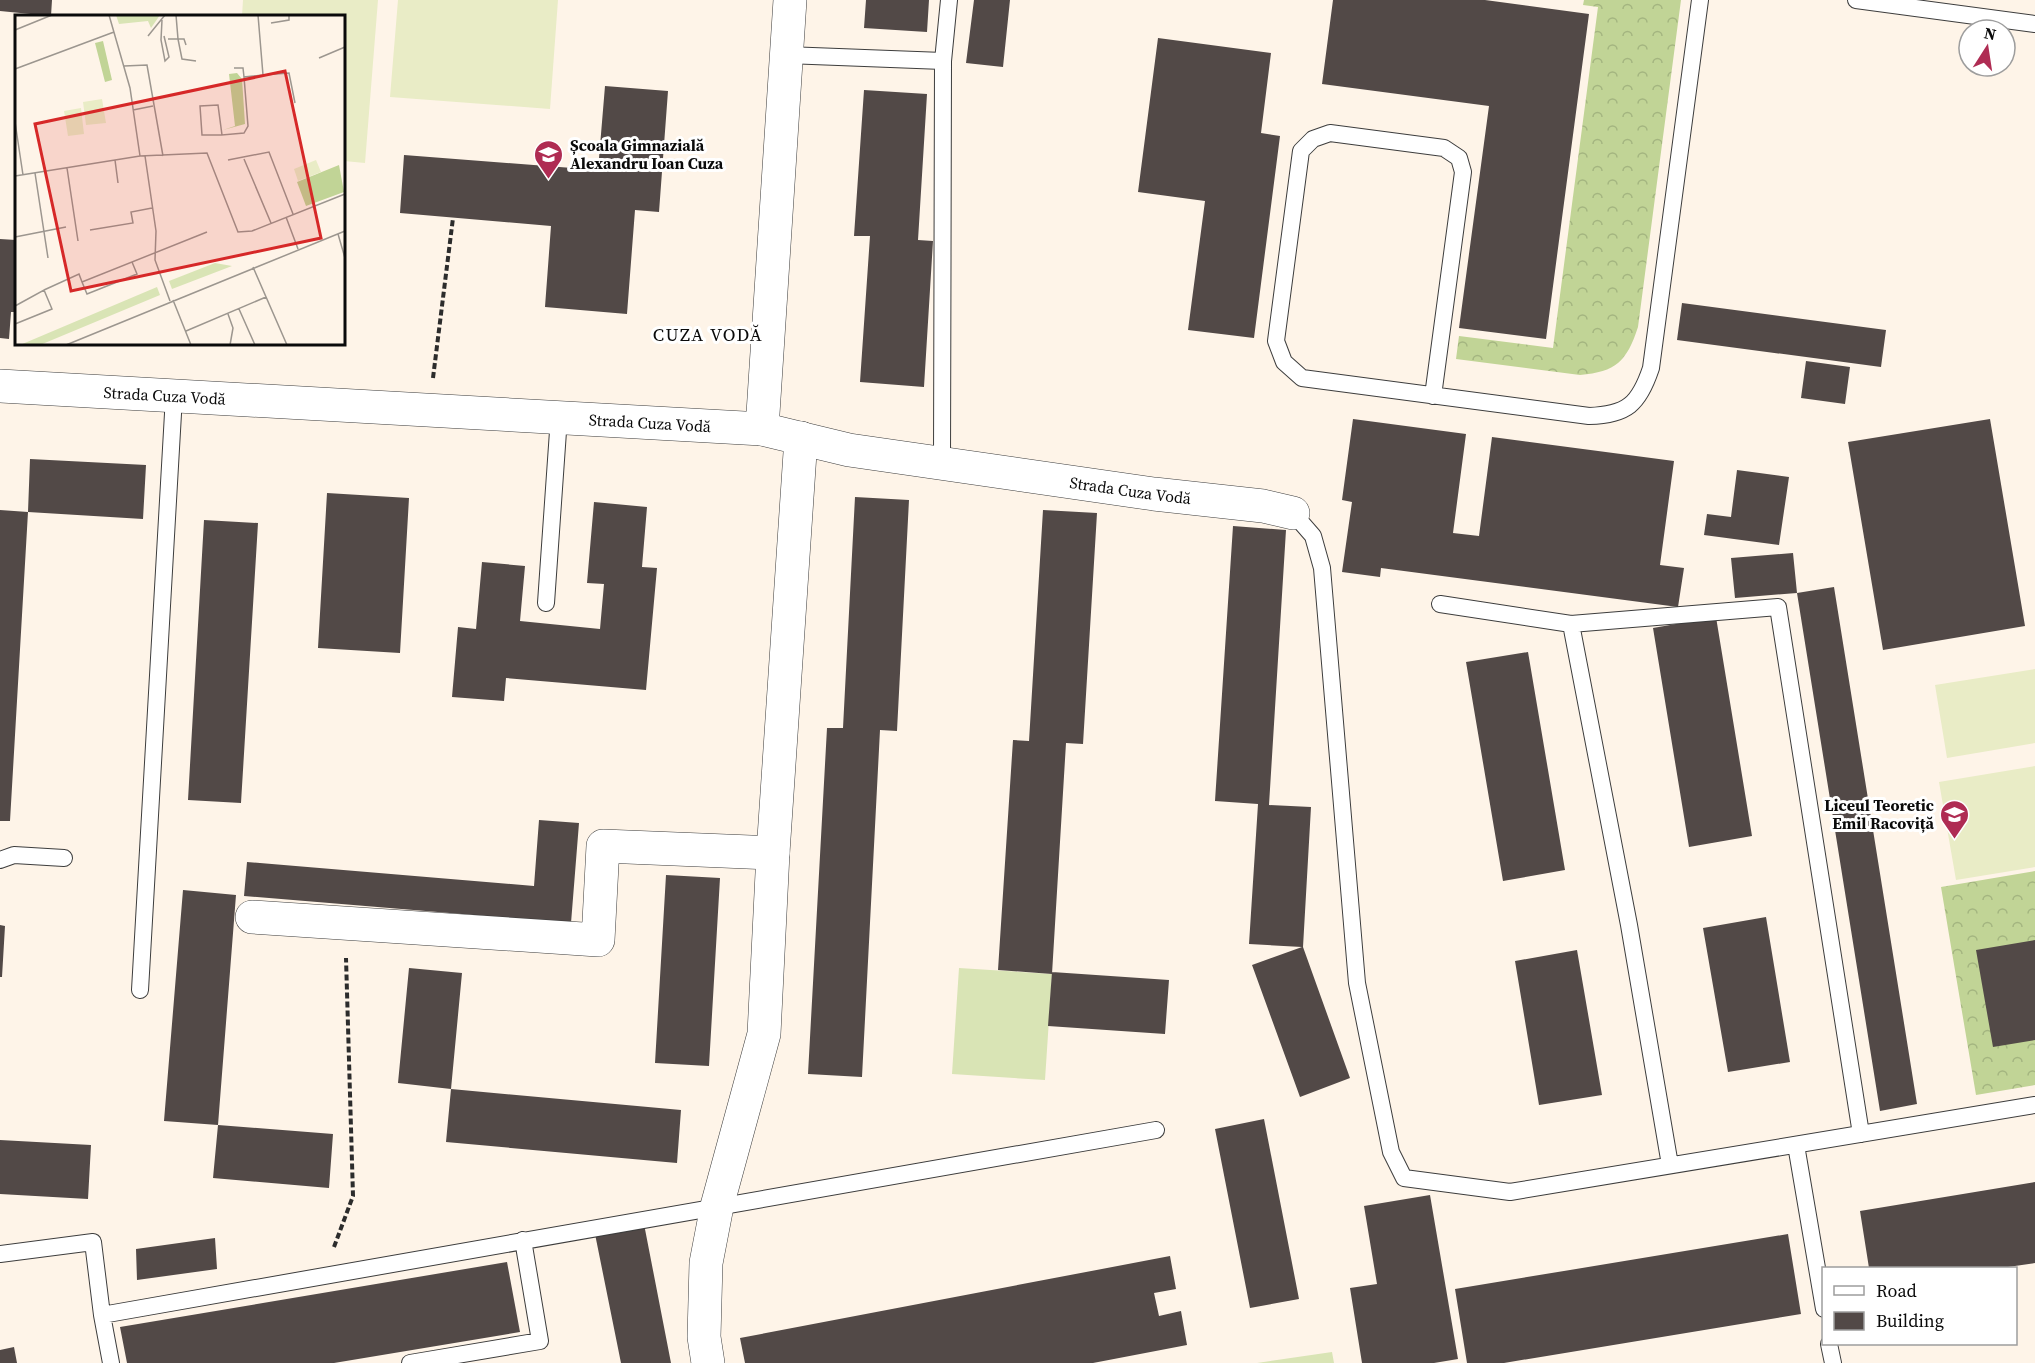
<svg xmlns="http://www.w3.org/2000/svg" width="2035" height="1363" viewBox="0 0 2035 1363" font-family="'Source Serif 4',serif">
  <defs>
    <pattern id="forest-crowns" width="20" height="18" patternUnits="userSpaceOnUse" patternTransform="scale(1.5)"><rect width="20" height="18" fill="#c1d496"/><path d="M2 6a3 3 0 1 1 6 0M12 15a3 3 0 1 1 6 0" fill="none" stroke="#a4b580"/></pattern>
  </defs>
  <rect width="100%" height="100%" fill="#fef4e8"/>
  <!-- grass -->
  <path fill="#d9e4b5" d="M959 968 1052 974 1045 1080 952 1074Z
    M1332 1352 1334 1363H1257Z"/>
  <!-- forest -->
  <path fill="url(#forest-crowns)" d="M1584 0H1681L1638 327C1627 361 1616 372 1580 375L1456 359 1459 336 1553 348 1598 7 1583 5Z
    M2035 871V1085L1976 1095 1941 887Z"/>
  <!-- pitch -->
  <path fill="#e9ecc6" d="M243 0H378L365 163 344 161V16H242Z
    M398 0H558L550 109 390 97Z
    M2035 669V743L1947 758 1935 685Z
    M2035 766V867L1956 880 1939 782Z"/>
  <!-- building -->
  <path fill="#524947" d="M0 0H52L51 16 0 11Z
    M866 0H929L927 32 864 28Z
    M974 0H1010L1003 67 966 63Z
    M1333 0H1485L1589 14 1546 339 1459 328 1489 106 1322 84Z
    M1158 38 1271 53 1261 133 1280 136 1254 338 1188 330 1205 201 1138 192Z
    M605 86 668 91 659 212 635 210 627 314 545 307 551 226 400 213 404 155 598 170Z
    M864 90 927 94 918 240 933 241 924 387 860 382 870 236H854Z
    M0 239 16 240V312H11L9 339 0 338Z
    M1682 303 1886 330 1881 367 1677 340Z
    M1806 361 1850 367 1845 404 1801 398Z
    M1353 419 1466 434 1453 533 1479 536 1492 437 1674 461 1660 565 1684 568 1678 607 1381 568 1380 577 1342 572 1352 502 1342 500Z
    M1990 419 2025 626 1883 650 1848 442Z
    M30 459 146 465 143 519 28 512Z
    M1737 470 1789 477 1779 545 1704 535 1707 514 1731 517Z
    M327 493 409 498 400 653 318 648Z
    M855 497 909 500 897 731 880 730 862 1077 808 1074 827 728H843Z
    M594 502 647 507 642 567 657 568 646 690 506 678 504 701 452 697 458 627 476 629 482 562 525 566 520 621 600 629 604 584 587 583Z
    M0 510 28 512 10 821H0Z
    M1043 510 1097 513 1083 744 1066 743 1052 974 998 970 1013 740 1029 741Z
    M204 520 258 523 241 803 188 800Z
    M1233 526 1286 530 1269 805 1311 807 1303 947 1350 1078 1300 1097 1252 965 1302 947 1249 944 1258 804 1215 801Z
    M1793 553 1797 593 1735 598 1731 558Z
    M1834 587 1917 1104 1880 1111 1797 593Z
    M1716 617 1752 836 1689 847 1653 628Z
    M1528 652 1565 870 1503 881 1466 662Z
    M539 820 579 823 571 923 244 896 247 862 534 886Z
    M666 875 720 878 709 1066 655 1063Z
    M183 890 236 895 218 1125 333 1134 329 1188 213 1178 218 1125 164 1121Z
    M1766 917 1790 1062 1728 1072 1703 928Z
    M0 925 5 926 2 977H0Z
    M2035 940V1040L1993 1047 1976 950Z
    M1577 950 1602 1095 1539 1105 1515 961Z
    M409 968 462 973 451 1089 398 1083Z
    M1052 972 1169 980 1165 1034 1048 1026Z
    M451 1089 681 1110 677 1163 446 1142Z
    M1264 1119 1299 1299 1250 1308 1215 1129Z
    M0 1140 91 1145 88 1199 0 1194Z
    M2035 1182V1263L2001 1268H1869L1860 1211Z
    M1430 1195 1458 1359 1434 1363H1362L1350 1288 1377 1284 1364 1206Z
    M644 1224 671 1363H621L595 1234Z
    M1788 1234 1801 1314 1504 1363H1467L1455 1289Z
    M215 1238 217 1269 137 1280 136 1249Z
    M1170 1256 1176 1289 1154 1293 1159 1316 1181 1311 1187 1345 1093 1363H745L740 1338Z
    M507 1262 520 1332 334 1363H127L120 1327Z
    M14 1347 17 1363H0V1350Z"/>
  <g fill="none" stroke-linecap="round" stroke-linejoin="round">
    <defs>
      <path id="service" d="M1856 0 2035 24
        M786 55 943 61
        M1433 396 1463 172 1459 158 1444 148 1330 133 1313 139 1301 151 1276 341 1284 362 1302 378 1589 416C1627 415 1639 404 1651 368L1700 0
        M942 463 943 61 949 0
        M1293 513 1313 536 1322 568 1357 983 1391 1152 1404 1178 1510 1192 2035 1105
        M546 603 559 417
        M1440 604 1571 624 1778 607 1861 1134
        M1571 624 1629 925 1670 1165
        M0 860 14 855 64 858
        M140 990 174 396
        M1796 1145 1824 1309
        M0 1254 93 1242 102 1315 1156 1130
        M102 1315 111 1363
        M1829 1344 1833 1363
        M410 1363 540 1341 523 1240"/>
      <g id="minor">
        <path id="s1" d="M0 386 762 429 849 450 1154 494 1263 506 1293 513"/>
        <path d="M762 429 790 0"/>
        <path d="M252 917 598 940 603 846 773 853"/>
        <path d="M708 1363 704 1337 706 1263 717 1206 764 1034 773 853 801 438"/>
      </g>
    </defs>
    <!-- service casing -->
    <use href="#service" stroke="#3d3d3d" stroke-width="18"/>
    <!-- minor casing -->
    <use href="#minor" stroke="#3d3d3d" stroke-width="34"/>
    <!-- path -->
    <path stroke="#2c2c2c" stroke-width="4" stroke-dasharray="6 3" stroke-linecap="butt" d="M433 378 453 218
      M334 1247 353 1196 346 958"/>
    <!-- service -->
    <use href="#service" stroke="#fff" stroke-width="16"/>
    <!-- minor -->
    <use href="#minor" stroke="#fff" stroke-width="33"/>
  </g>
  <!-- icons -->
  <defs>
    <symbol id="school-pin" viewBox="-11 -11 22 30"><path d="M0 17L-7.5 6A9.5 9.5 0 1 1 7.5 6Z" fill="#af2c53" stroke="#fff"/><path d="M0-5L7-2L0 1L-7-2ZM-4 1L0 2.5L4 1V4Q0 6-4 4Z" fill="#fff"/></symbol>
  </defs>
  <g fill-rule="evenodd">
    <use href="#school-pin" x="532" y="138" width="33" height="45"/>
    <use href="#school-pin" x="1938" y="798" width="33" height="45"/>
  </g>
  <g text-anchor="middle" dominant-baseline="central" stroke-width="6" stroke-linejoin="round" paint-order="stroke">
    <!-- poi labels -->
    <g font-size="16" font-weight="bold" fill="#0a0a0a" stroke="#fff" text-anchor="start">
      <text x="570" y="145">Școala Gimnazială<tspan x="570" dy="18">Alexandru Ioan Cuza</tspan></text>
      <text x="1934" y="805" text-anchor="end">Liceul Teoretic<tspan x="1934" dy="18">Emil Racoviță</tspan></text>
    </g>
    <!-- street labels -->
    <g font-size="16" fill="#0a0a0a" stroke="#fff">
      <text stroke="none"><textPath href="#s1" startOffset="165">Strada Cuza Vodă</textPath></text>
      <text stroke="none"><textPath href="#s1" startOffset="651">Strada Cuza Vodă</textPath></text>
      <text stroke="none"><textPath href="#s1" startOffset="1137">Strada Cuza Vodă</textPath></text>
    </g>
    <!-- neighbourhood labels -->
    <g font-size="18" letter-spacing="1.5" fill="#0a0a0a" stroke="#fff">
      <text x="708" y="334">CUZA VODĂ</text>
    </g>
  </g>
  <!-- overview -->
  <g transform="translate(15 15)">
    <rect width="330" height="330" fill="#fef4e8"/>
    <path d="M101 0H145L136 13 133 6 104 9ZM200 248 217 251 157 274 154 266ZM142 272 145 280 25 330H5Z" fill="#d9e4b5"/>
    <path d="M88 26 97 65 90 67 80 28ZM222 58 227 64 230 109 208 115 220 111 214 59ZM324 150 329 177 291 191 282 167Z" fill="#c1d496"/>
    <path d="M87 84 91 108 71 110 68 87ZM66 93 69 119 53 121 49 96ZM301 145 306 157 283 166 279 154Z" fill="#e9ecc6"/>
    <path fill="none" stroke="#9c968f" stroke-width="1.5" d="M94 0 115 73 125 141M161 0 163 24H169L171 30M243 0 248 60 274 58 280 88M147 5 146 25 150 46 154 42 149 21M256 8 274 5V0M0 15 37 0M133 21 150 0M153 24H163L167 44 181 46M304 43 330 32M109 51 132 50 148 141M219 53H228L229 62M0 54 99 17M118 95 138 91M0 107 8 160M207 120H187L185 91 203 90 207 120 229 118 233 111 229 62 248 60M130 141 141 216 140 245 155 286M229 144 256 208M100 145 103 168M213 145 254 137 278 199M52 153 63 226M20 158 33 243M0 161 125 141 192 138 223 217 237 216 330 179M271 202 283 234M75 215 118 208 116 197 137 193M323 219 330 243M0 222 51 212M238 252 272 330M67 267 72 279 122 259 117 247M29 275 64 259 67 267 192 217M158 285 176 330M0 291 29 275 37 294 0 309M224 294 240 330M213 299 218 313 215 330M171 316 251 282M51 330 330 216"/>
    <path fill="#d62828" fill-opacity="0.15" stroke="#d62828" stroke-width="3" d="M270 56 306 223 56 276 20 109Z"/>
    <rect width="330" height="330" fill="none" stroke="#0a0a0a" stroke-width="3"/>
  </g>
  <!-- legend -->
  <rect x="1822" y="1267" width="195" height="78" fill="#ffffff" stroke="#9d9d9d" stroke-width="1.5"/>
  <rect x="1834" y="1286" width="30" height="9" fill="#ffffff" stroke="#9d9d9d" stroke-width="1.5"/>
  <text x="1876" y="1297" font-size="18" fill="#0a0a0a">Road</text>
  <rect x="1834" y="1312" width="30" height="18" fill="#524947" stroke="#9d9d9d" stroke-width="1.5"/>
  <text x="1876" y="1327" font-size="18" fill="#0a0a0a">Building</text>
  <!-- north arrow -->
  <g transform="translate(1987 48) rotate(12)"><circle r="28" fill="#ffffff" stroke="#9d9d9d" stroke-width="1.5"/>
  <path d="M0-4.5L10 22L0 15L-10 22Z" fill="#af2c53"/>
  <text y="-9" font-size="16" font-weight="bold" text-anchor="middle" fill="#0a0a0a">N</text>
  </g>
</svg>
